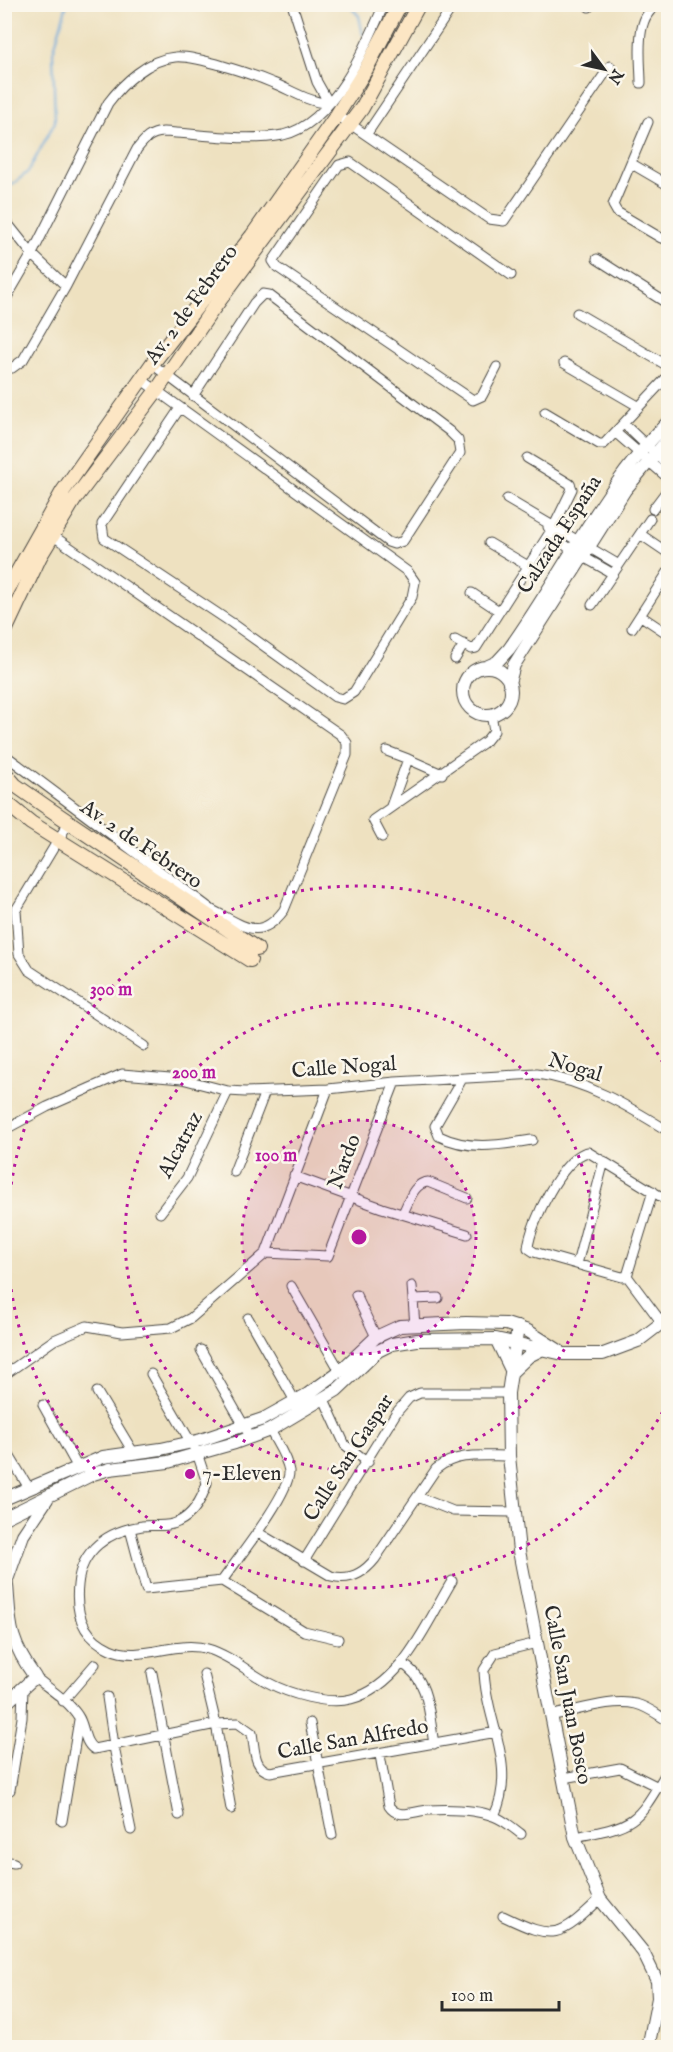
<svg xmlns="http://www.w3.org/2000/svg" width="673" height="2052" viewBox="0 0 673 2052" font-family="'IM FELL English',serif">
  <rect width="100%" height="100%" fill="#fbf7ec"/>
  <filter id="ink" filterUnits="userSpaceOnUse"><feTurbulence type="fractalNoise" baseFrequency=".0167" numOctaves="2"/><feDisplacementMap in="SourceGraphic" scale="12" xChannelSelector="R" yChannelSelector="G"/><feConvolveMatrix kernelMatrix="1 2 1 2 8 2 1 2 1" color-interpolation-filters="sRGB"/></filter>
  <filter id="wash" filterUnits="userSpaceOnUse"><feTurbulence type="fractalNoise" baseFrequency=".008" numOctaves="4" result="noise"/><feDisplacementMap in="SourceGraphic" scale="24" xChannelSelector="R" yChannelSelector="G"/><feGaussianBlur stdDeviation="1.35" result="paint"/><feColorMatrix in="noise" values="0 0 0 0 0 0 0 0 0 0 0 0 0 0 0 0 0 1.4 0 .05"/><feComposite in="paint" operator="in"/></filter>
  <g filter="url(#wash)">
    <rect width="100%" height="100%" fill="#eee1c0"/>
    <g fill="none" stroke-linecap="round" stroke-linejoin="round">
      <!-- stream -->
      <path stroke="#6aa7db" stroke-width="2" d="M348 4 359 16 363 35
        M4 191 28 172 55 122 53 52 67 4"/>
    </g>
  </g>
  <g filter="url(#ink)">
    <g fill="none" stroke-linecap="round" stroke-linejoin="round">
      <defs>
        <path id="minor" d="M586 4 589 7
          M641 83C641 60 633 14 660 4
          M337 115 489 219 504 221 610 66
          M648 122 613 205 617 212 661 238 665 239 668 236
          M366 135 454 4
          M632 164 668 185
          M4 219 32 254 66 286
          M597 259 668 304
          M4 302 32 254 108 103C123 83 149 59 175 57 195 55 254 75 273 83 289 89 308 102 325 103L326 98 317 82 292 4
          M577 313 668 366
          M564 363 638 406
          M152 364 388 542 394 544 403 541 460 453 458 440 449 431 269 295 263 294 254 303 193 396
          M4 367 12 368 23 360 66 286 137 149C145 139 150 133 163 132 200 134 246 142 283 135 333 124 366 47 384 4
          M497 367 482 396 473 400 277 267 273 261 339 165 350 162 511 275
          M142 380 408 572 415 582 412 597 354 692 343 699 335 697 232 623 104 538 102 524 180 408
          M545 412 599 444H604L668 376
          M624 424 668 466
          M616 433 668 478
          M507 499 619 565
          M653 509 668 489
          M548 527C560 548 593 561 613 574
          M640 534 668 553
          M489 543 528 566
          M472 593 499 611
          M592 605 650 519
          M641 616 668 634
          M632 628 668 572
          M455 640 471 649 476 648 554 526 572 489 570 484 527 458
          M455 659 464 644
          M387 751 408 759
          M9 758 212 910C243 925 259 943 284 910L347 755V743L341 735 49 533
          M391 806 408 759 442 774
          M69 822 16 910 19 954 29 970 144 1046
          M382 837 373 820 486 741 494 731 491 714
          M462 1079 435 1126 439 1136C469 1151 500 1145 532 1140
          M4 1130 47 1107 122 1074 182 1079 228 1091 245 1092 328 1089 395 1082 537 1074C585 1080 628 1106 668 1131
          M234 1172 265 1092
          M294 1176 382 1208 467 1234
          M160 1213 187 1178 228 1091
          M403 1213C409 1202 413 1183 428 1182L467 1198
          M266 1253 328 1256 395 1082
          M577 1264 604 1161
          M627 1276 622 1277 534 1252 528 1248C530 1224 563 1156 588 1152L668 1201
          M627 1276 653 1191
          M627 1276 662 1323
          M291 1286 340 1371
          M412 1286 415 1326
          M356 1295 376 1337
          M413 1299 438 1298
          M248 1318 295 1401
          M201 1350 247 1431
          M151 1374 197 1453 207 1483C202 1499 193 1515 178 1522 167 1528 153 1524 142 1526 108 1531 81 1550 78 1585 75 1613 83 1637 110 1649 141 1663 176 1639 208 1649 229 1655 248 1672 267 1682 289 1694 327 1705 351 1699 402 1686 427 1622 452 1581
          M4 1375 54 1340 87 1326 122 1332 171 1328 191 1318 266 1253 328 1089
          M97 1392 133 1452
          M324 1399 345 1445 368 1462
          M43 1405 77 1466
          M4 1447 29 1488
          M418 1497 453 1511 513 1512
          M130 1529 146 1589 222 1581
          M257 1532 331 1576C349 1581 363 1574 375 1559L436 1469C456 1452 483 1456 509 1456
          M304 1561 396 1413 409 1398 420 1393H508
          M222 1581C236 1561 291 1492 289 1471 287 1457 276 1442 270 1430
          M222 1581 304 1631 338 1639
          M401 1663C430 1678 429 1716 434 1744
          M152 1673 179 1815
          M204 1674 216 1724 231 1809
          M35 1677C49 1689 68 1700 78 1716 85 1726 83 1742 94 1749L216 1724 238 1723 252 1733C255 1749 253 1768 270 1772L497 1732
          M107 1697 115 1752 131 1830
          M63 1701 95 1664
          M553 1715C577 1711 611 1698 636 1704 648 1707 658 1715 668 1721
          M310 1723 332 1835
          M380 1755 389 1806C398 1820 414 1811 428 1810 448 1809 474 1809 493 1816 503 1819 513 1828 521 1834
          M564 1778 620 1768 658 1787
          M10 1790 22 1718 23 1688
          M494 1816C518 1766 485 1720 484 1670L495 1653 537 1643
          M62 1821 79 1720
          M575 1837C637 1824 635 1825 668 1770
          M4 1861 14 1863
          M503 1916C555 1941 559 1938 600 1899"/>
        <path id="tertiary" d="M486 667 497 662 509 649C563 574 602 488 668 422
          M463 691a24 24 0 1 1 48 0a24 24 0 1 1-48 0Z
          M509 683 514 665 625 490 668 439
          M518 1327 508 1393 509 1456 519 1551 575 1837 600 1899 643 1952 657 1981 658 1998 648 2048
          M496 1339 512 1372 529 1356 543 1349
          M4 1499 103 1457 161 1449 201 1440 263 1419 308 1394 340 1371 376 1337 400 1326 466 1323 506 1324 528 1331 558 1350
          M4 1518 93 1474 110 1469 168 1462 235 1443 270 1430 337 1390 378 1351 392 1344 417 1340 496 1339 563 1354H603L638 1341 668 1318
          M4 1562C13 1614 1 1630 35 1677L4 1705
          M8 1577 23 1535 47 1499"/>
        <path id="secondary" d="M4 596 63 491 152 364 252 236 337 115 366 69 400 4
          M4 633 40 556 74 500 157 390 210 313 362 108 419 4
          M4 772 15 785 48 808 257 949
          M4 801 31 823 250 960"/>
      </defs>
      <!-- minor casing -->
      <use href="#minor" stroke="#484641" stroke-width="11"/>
      <!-- tertiary casing -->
      <use href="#tertiary" stroke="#484641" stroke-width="14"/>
      <!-- secondary casing -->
      <use href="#secondary" stroke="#484641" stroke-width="16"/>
      <!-- minor -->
      <use href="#minor" stroke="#fff" stroke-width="9"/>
      <!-- tertiary -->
      <use href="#tertiary" stroke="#fff" stroke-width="12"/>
      <!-- secondary -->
      <use href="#secondary" stroke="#fce6c4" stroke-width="14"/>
    </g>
  </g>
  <!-- distance rings -->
  <circle cx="359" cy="1237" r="117" fill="#b5179e" fill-opacity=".12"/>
  <g fill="none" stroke="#b5179e" stroke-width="3" stroke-dasharray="3 6">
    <circle cx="359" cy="1237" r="117"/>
    <circle cx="359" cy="1237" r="234"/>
    <path d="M667 1404A351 351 0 1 1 667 1070"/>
  </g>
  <!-- markers -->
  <circle fill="#b5179e" stroke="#fbf7ec" stroke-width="2" cx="190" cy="1474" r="6"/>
  <g text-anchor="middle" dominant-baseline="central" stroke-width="5" stroke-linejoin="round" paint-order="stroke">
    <!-- street labels -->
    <g font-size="21" fill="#2b2b2b" stroke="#fbf7ec">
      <text transform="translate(192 305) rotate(-54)">Av. 2 de Febrero</text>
      <text transform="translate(560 535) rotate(-57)">Calzada España</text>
      <text transform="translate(141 845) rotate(34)">Av. 2 de Febrero</text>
      <text transform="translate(344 1068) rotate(-4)">Calle Nogal</text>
      <text transform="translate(575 1068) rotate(17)">Nogal</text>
      <text transform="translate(181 1145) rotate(-62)">Alcatraz</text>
      <text transform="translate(345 1162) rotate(-69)">Nardo</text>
      <text transform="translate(349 1458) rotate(-57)">Calle San Gaspar</text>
      <text transform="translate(567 1695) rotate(79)">Calle San Juan Bosco</text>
      <text transform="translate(353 1740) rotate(-10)">Calle San Alfredo</text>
    </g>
    <!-- poi labels -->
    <g font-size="21" fill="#2b2b2b" stroke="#fbf7ec" text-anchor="start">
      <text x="202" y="1474">7-Eleven</text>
    </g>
  </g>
  <circle cx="359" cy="1237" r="9" fill="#b5179e" stroke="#fbf7ec" stroke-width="3"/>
  <g font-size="18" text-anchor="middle" font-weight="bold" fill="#b5179e" stroke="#fbf7ec" stroke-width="5" stroke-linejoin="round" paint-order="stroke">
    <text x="111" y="995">300 m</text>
    <text x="194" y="1078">200 m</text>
    <text x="276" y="1161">100 m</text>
  </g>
  <!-- margin -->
  <rect width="673" height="2052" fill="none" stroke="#fbf7ec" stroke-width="24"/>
  <!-- north arrow -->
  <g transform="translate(604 69) rotate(123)" stroke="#fbf7ec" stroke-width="4.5" paint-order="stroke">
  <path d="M0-4.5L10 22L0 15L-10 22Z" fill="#2b2b2b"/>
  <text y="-9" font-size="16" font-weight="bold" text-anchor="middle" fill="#2b2b2b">N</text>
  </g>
  <!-- scale -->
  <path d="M442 2001v9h117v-9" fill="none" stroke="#2b2b2b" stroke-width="3"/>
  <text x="451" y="2001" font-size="18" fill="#2b2b2b" stroke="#fbf7ec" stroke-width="4.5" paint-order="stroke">100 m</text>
</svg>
